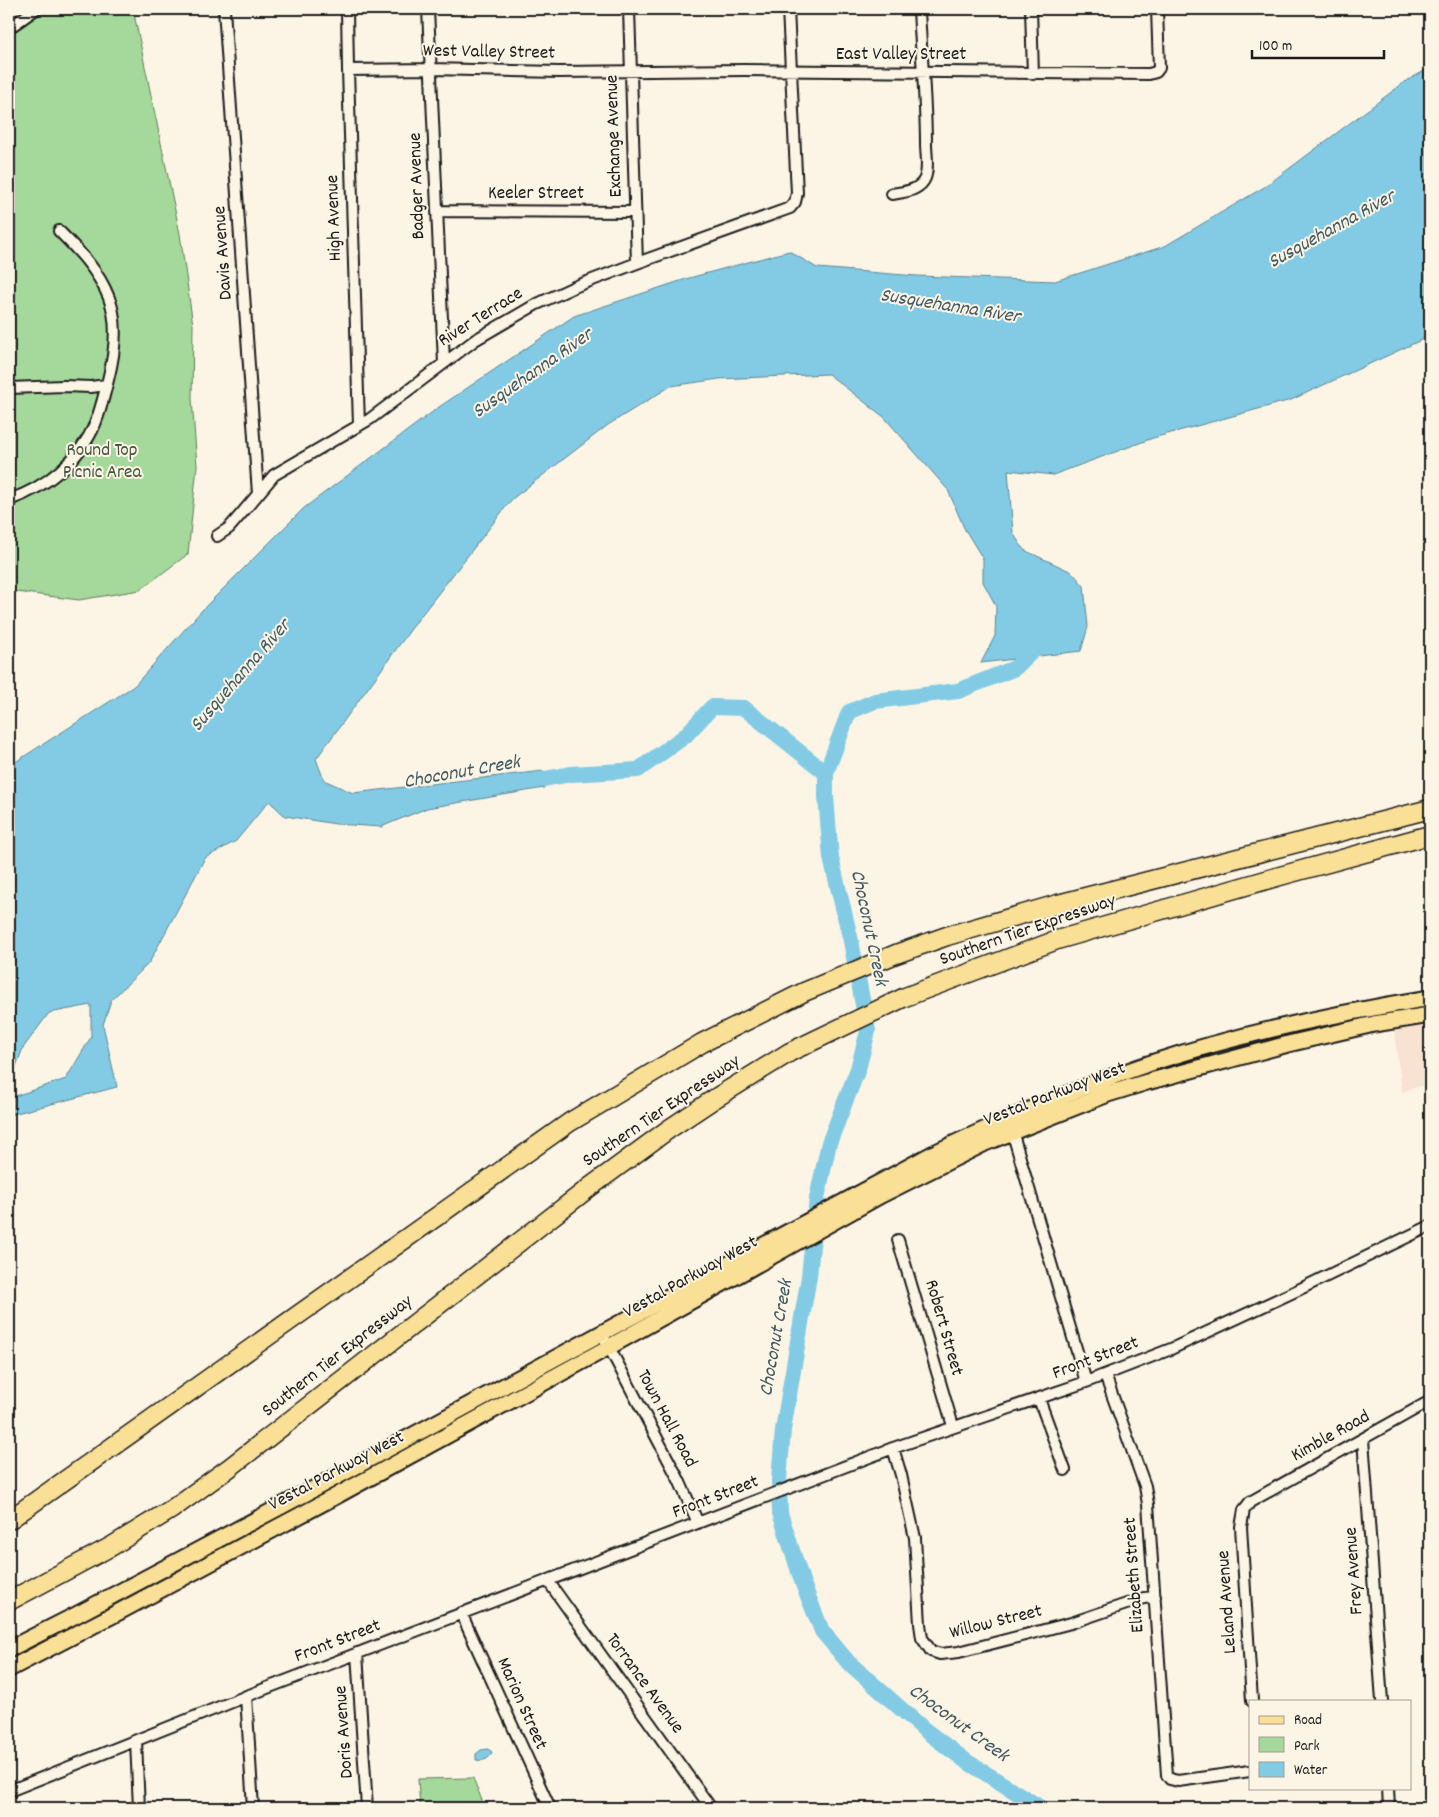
<svg xmlns="http://www.w3.org/2000/svg" width="1439" height="1817" viewBox="0 0 1439 1817" font-family="Dekko,sans-serif">
  <rect width="100%" height="100%" fill="#fcf5e5"/>
  <filter id="ink" filterUnits="userSpaceOnUse"><feTurbulence type="fractalNoise" baseFrequency=".02" numOctaves="2"/><feDisplacementMap in="SourceGraphic" scale="10" xChannelSelector="R" yChannelSelector="G"/><feConvolveMatrix kernelMatrix="1 2 1 2 8 2 1 2 1" color-interpolation-filters="sRGB"/></filter>
  <g filter="url(#ink)">
    <!-- built -->
    <path fill="#f8e2d2" d="M1430 1024V1083L1402 1092 1394 1029Z"/>
    <!-- green -->
    <path fill="#a4d99b" stroke="#607a5c" d="M37 9H133L180 234 193 325 192 399 197 466 188 554 140 590 79 600 9 591V33Z
      M473 1778 485 1808H420L418 1779Z"/>
    <!-- water -->
    <path fill="#83cbe5" stroke="#5a8595" d="M1430 68V336L1291 400 1153 438 1053 475 1008 470 1013 533 1024 550 1072 572 1084 586 1088 627 1081 651 981 663 995 636 996 606 983 582V559L964 528 948 490 884 417 828 374 719 379 671 386 608 425 512 499 419 618 316 759 324 780 353 793 543 771 544 788 427 808 381 827 336 824 285 816 269 801 236 841 205 858 149 963 111 1000 103 1025 117 1087 9 1115V1098L66 1079 91 1037V1005L49 1013 23 1048 9 1085V766L134 686 203 609 304 508 439 407 574 316 689 278 789 251 817 268 917 276 1055 281 1165 246 1266 186 1406 81Z
      M488 1749 492 1752C489 1760 484 1761 476 1760V1754L481 1750Z"/>
    <g fill="none" stroke-linecap="round" stroke-linejoin="round">
      <!-- river -->
      <path stroke="#83cbe5" stroke-width="16" d="M826 773 849 712 875 701 958 691 1015 668 1038 646V641
        M523 783 571 774 638 770 685 736 712 707 744 708 826 773V797L831 858 851 941 868 1031 858 1069 829 1143 817 1198 809 1276 783 1430 779 1480 780 1513 803 1584 822 1631 848 1662 926 1731 966 1761 1041 1808"/>
      <defs>
        <path id="minor" d="M224 9 258 494
          M347 9 348 70 359 425
          M428 9 444 363
          M629 9 637 263
          M1031 9 1033 74
          M9 28 36 9
          M348 70 431 69 559 72 743 70 1149 74 1156 72 1159 68 1157 9
          M892 194C903 192 920 191 925 178 929 168 926 154 926 144 926 99 921 54 919 9
          M437 211 635 212
          M9 388 64 386 91 387 106 385
          M9 500C45 488 80 460 95 424 101 410 104 395 108 380 115 353 119 324 109 298 98 270 79 251 59 231
          M217 536 229 528 242 513 274 475 370 419 475 340 535 305 574 287 637 263 790 208 795 202 797 193 788 9
          M1012 1131 1086 1382
          M898 1240 953 1426
          M601 1332 679 1480 698 1523
          M1105 1375 1145 1486 1148 1504 1167 1775 1170 1779 1178 1781 1250 1771
          M1039 1399 1065 1470
          M1363 1439 1382 1701
          M893 1448 901 1475 915 1538 920 1624 922 1638 931 1651 940 1654 959 1652 1071 1623 1144 1598 1155 1597
          M548 1581 711 1808
          M461 1613 550 1808
          M357 1653 367 1808
          M246 1696 253 1808
          M1252 1701 1241 1527 1244 1510 1250 1502 1430 1401
          M136 1741 139 1808
          M1388 1788 1389 1808
          M9 1791 267 1688 893 1448 1086 1382 1171 1349 1298 1290 1430 1226"/>
        <path id="primary" d="M9 1649 78 1614 323 1484 934 1153C1006 1119 1078 1087 1154 1062 1244 1033 1337 1013 1430 998
          M9 1669 115 1614 336 1496 609 1347 881 1195 985 1143 1108 1094 1147 1082 1288 1044 1374 1024 1430 1015"/>
        <path id="motorway" d="M9 1520 570 1122 702 1043 804 992 896 954 947 936 1058 904 1430 809
          M9 1601 112 1546 172 1509 229 1468 590 1187 669 1129 714 1099 790 1052 905 997 1057 940 1280 876 1430 835"/>
      </defs>
      <!-- minor casing -->
      <use href="#minor" stroke="#1c1c1c" stroke-width="14"/>
      <!-- primary casing -->
      <use href="#primary" stroke="#1c1c1c" stroke-width="19"/>
      <!-- motorway casing -->
      <use href="#motorway" stroke="#1c1c1c" stroke-width="21"/>
      <!-- minor -->
      <use href="#minor" stroke="#fcf5e5" stroke-width="10"/>
      <!-- primary -->
      <use href="#primary" stroke="#fadf96" stroke-width="15"/>
      <!-- motorway -->
      <use href="#motorway" stroke="#fadf96" stroke-width="18"/>
    </g>
  </g>
  <g text-anchor="middle" dominant-baseline="central" stroke-width="4" stroke-linejoin="round" paint-order="stroke">
    <!-- street labels -->
    <g font-size="19" fill="#1c1c1c" stroke="#fcf5e5">
      <text transform="translate(489 53) rotate(1)">West Valley Street</text>
      <text x="901" y="55">East Valley Street</text>
      <text transform="translate(615 136) rotate(-92)">Exchange Avenue</text>
      <text transform="translate(418 186) rotate(-92)">Badger Avenue</text>
      <text x="536" y="194">Keeler Street</text>
      <text transform="translate(335 218) rotate(-92)">High Avenue</text>
      <text transform="translate(224 253) rotate(-94)">Davis Avenue</text>
      <text transform="translate(481 318) rotate(-32)">River Terrace</text>
      <text transform="translate(1028 931) rotate(-19)">Southern Tier Expressway</text>
      <text transform="translate(1055 1095) rotate(-21)">Vestal Parkway West</text>
      <text transform="translate(662 1112) rotate(-34)">Southern Tier Expressway</text>
      <text transform="translate(691 1278) rotate(-29)">Vestal Parkway West</text>
      <text transform="translate(943 1328) rotate(74)">Robert Street</text>
      <text transform="translate(338 1357) rotate(-38)">Southern Tier Expressway</text>
      <text transform="translate(1096 1359) rotate(-21)">Front Street</text>
      <text transform="translate(666 1419) rotate(62)">Town Hall Road</text>
      <text transform="translate(1331 1437) rotate(-29)">Kimble Road</text>
      <text transform="translate(337 1472) rotate(-28)">Vestal Parkway West</text>
      <text transform="translate(716 1498) rotate(-21)">Front Street</text>
      <text transform="translate(1355 1571) rotate(-94)">Frey Avenue</text>
      <text transform="translate(1135 1575) rotate(-94)">Elizabeth Street</text>
      <text transform="translate(1228 1602) rotate(-94)">Leland Avenue</text>
      <text transform="translate(996 1623) rotate(-14)">Willow Street</text>
      <text transform="translate(338 1642) rotate(-21)">Front Street</text>
      <text transform="translate(644 1684) rotate(54)">Torrance Avenue</text>
      <text transform="translate(521 1704) rotate(66)">Marion Street</text>
      <text transform="translate(345 1732) rotate(-94)">Doris Avenue</text>
    </g>
    <!-- park labels -->
    <g font-size="19" fill="#455542" stroke="#fcf5e5">
      <text x="102" y="451">Round Top<tspan x="102" dy="22">Picnic Area</tspan></text>
    </g>
    <!-- water labels -->
    <g font-size="20" font-style="italic" fill="#405962" stroke="#fcf5e5">
      <text transform="translate(1332 230) rotate(-29)">Susquehanna River</text>
      <text transform="translate(950 307) rotate(9)">Susquehanna River</text>
      <text transform="translate(533 374) rotate(-35)">Susquehanna River</text>
      <text transform="translate(241 676) rotate(-49)">Susquehanna River</text>
      <text transform="translate(462 773) rotate(-10)">Choconut Creek</text>
      <text transform="translate(868 928) rotate(78)">Choconut Creek</text>
      <text transform="translate(777 1338) rotate(-80)">Choconut Creek</text>
      <text transform="translate(958 1724) rotate(36)">Choconut Creek</text>
    </g>
  </g>
  <!-- margin -->
  <rect width="1439" height="1817" fill="none" stroke="#fcf5e5" stroke-width="30"/>
  <rect x="15" y="15" width="1409" height="1787" fill="none" stroke="#1c1c1c" stroke-width="2" filter="url(#ink)"/>
  <!-- legend -->
  <rect x="1249" y="1700" width="162" height="90" fill="#fcf5e5" stroke="#a29e95"/>
  <rect x="1259" y="1716" width="25" height="8" fill="#fadf96" stroke="#a29e95"/>
  <text x="1294" y="1724" font-size="15" fill="#1c1c1c">Road</text>
  <rect x="1259" y="1737" width="25" height="15" fill="#a4d99b" stroke="#a29e95"/>
  <text x="1294" y="1750" font-size="15" fill="#1c1c1c">Park</text>
  <rect x="1259" y="1762" width="25" height="15" fill="#83cbe5" stroke="#a29e95"/>
  <text x="1294" y="1774" font-size="15" fill="#1c1c1c">Water</text>
  <!-- scale -->
  <path d="M1252 50v8h132v-8" fill="none" stroke="#1c1c1c" stroke-width="2.5"/>
  <text x="1259" y="50" font-size="15" fill="#1c1c1c" stroke="#fcf5e5" stroke-width="4" paint-order="stroke">100 m</text>
</svg>
